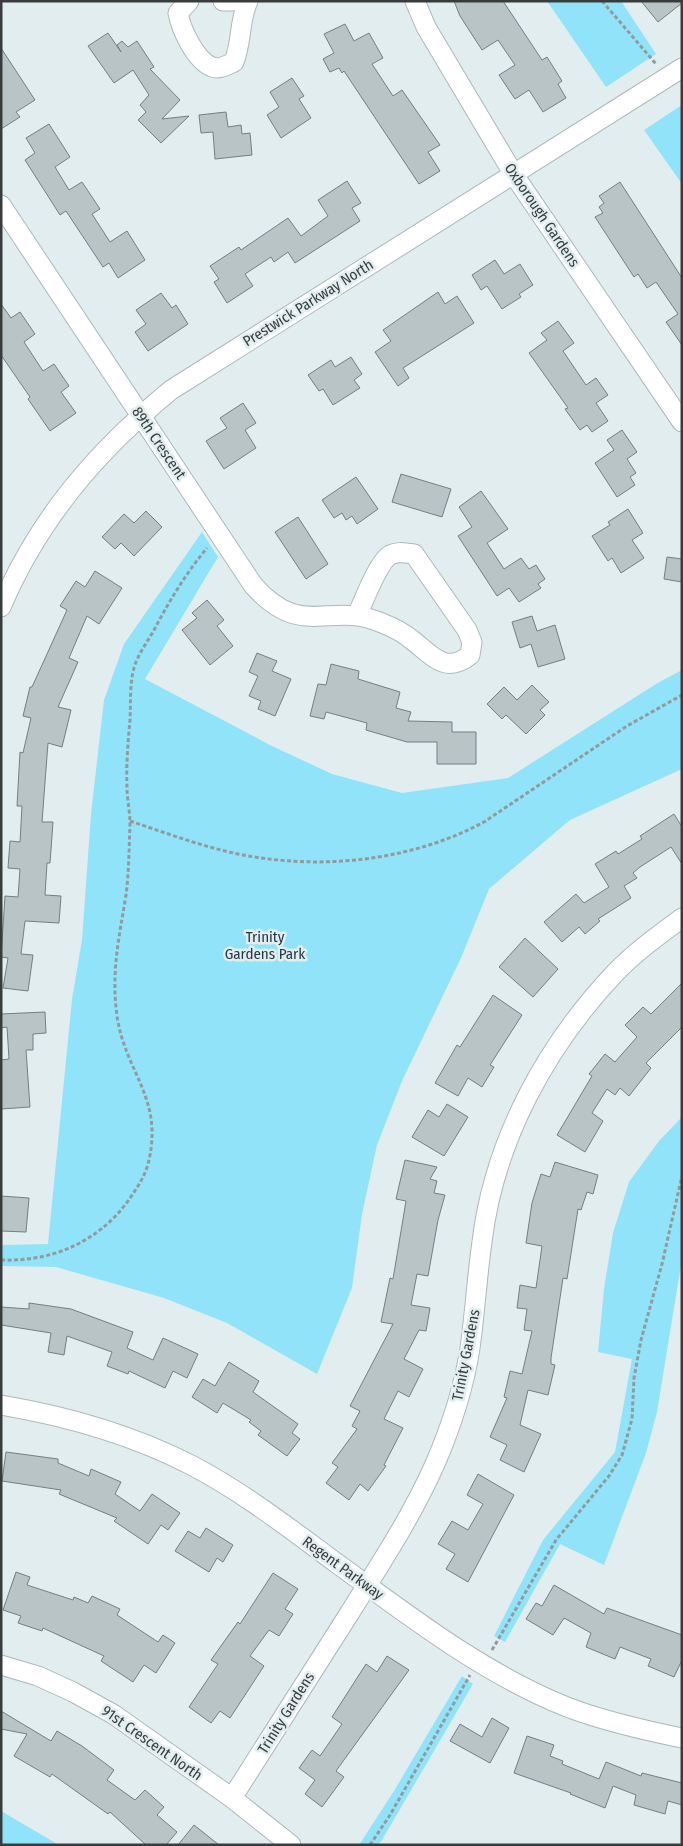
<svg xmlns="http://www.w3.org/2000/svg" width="683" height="1846" viewBox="0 0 683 1846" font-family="'Fira Sans Condensed',sans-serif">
  <rect width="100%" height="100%" fill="#e2edf0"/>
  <!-- green -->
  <path fill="#91e3f9" d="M547 1H621L656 54 606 87Z
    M682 105V184L644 130Z
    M202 532 218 557 145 679 272 746 332 774 402 793 508 778 656 684 682 670V769L570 820 489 889 461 958 402 1081 377 1145 362 1214 352 1288 317 1374 227 1323 164 1298 56 1267 1 1266V1245L48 1244 72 999 82 940 91 814 104 700 124 644Z
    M682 1117V1259L657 1412 646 1453 604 1565 560 1544 505 1642 494 1636 543 1540 615 1452 632 1359 598 1352 604 1289 613 1233 629 1182 659 1141Z
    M462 1676 473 1684 382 1840 378 1845H359L394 1791Z
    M1 1811 59 1845H1Z"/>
  <!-- building -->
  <path fill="#b9c4c7" stroke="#757f82" d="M454 1H503L542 60 547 57 562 81 558 84 566 98 543 112 529 90 515 99 499 75 515 65 498 40 482 50 460 16Z
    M641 1H682V3L658 22Z
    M345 24 354 41 369 33 383 58 372 64 393 96 402 90 440 145 428 152 440 171 419 184 344 71 342 73 339 68 330 72 323 59 334 53 324 34Z
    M108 33 121 52 117 45 122 41 128 47 137 41 154 67 150 69 180 100 162 119 189 116 161 143 138 120 146 112 140 105 149 95 133 70 114 83 88 46Z
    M1 48 35 100 16 112 20 117 1 129Z
    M292 78 304 96 299 99 311 118 281 138 267 115 279 107 270 92Z
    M226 112 228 127 241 125 242 134 250 133 252 155 215 159 213 132 201 133 199 115Z
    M49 124 70 157 55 167 69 190 82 182 100 209 92 214 110 242 127 231 145 260 118 278 109 263 103 267 66 211 60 215 25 160 35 153 26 138Z
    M347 181 361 203 352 208 360 221 295 263 288 252 274 262 271 257 245 274 253 286 227 303 214 282 219 279 210 266 239 247 241 250 288 218 301 236 328 216 318 200Z
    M620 182 682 278V345L666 322 678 314 656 282 647 288 638 274 634 277 595 217 603 213 599 207 604 203 599 196Z
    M495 260 504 274 520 264 533 285 519 294 521 297 502 309 487 286 481 290 472 275Z
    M438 292 445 304 457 296 474 323 403 368 409 378 398 386 375 352 391 341 383 330Z
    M161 293 172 308 176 305 188 324 148 351 135 332 146 324 136 310Z
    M1 304 11 318 20 312 35 334 24 342 43 371 54 364 69 386 61 392 76 413 50 431 28 399 30 397 1 355Z
    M558 321 574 343 563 351 586 385 596 378 608 395 596 403 608 421 592 432 587 425 580 430 565 409 568 408 529 353 547 340 541 333Z
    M351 357 362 374 354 380 360 388 333 405 323 389 319 391 308 375 331 360 335 367Z
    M243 403 256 423 245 430 256 448 224 469 206 441 227 428 220 418Z
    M622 430 637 452 627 459 636 473 630 477 635 485 617 497 595 463 614 450 607 440Z
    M401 474 451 489 442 517 392 502Z
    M356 477 378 509 357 524 352 516 346 520 342 513 334 518 322 500Z
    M481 491 508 529 487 543 504 569 521 558 529 569 536 565 545 579 538 584 541 588 519 602 509 588 497 596 458 536 472 527 459 507Z
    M628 509 643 533 632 540 644 558 621 573 612 558 608 561 592 536 610 525 608 522Z
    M146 511 162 527 134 556 121 543 115 549 102 537 124 514 134 523Z
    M298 517 328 564 306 579 275 532Z
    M667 557 682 559V582L664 579Z
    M95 571 122 588 99 624 87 616 69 658 78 662 58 707 71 710 62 747 48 743 42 822H53L50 863H47L45 895 61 896 59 923 25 921 21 954 33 955 28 991 3 988 8 958 1 957 5 896 18 897 20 869 8 868 10 841 20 842 22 806H17L20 752 23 753 31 718 23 716 30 687H32L67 610 60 606 76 581 85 587Z
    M207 600 224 620 217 626 233 646 210 665 182 630 197 618 192 613Z
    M532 616 537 631 555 625 565 659 538 667 531 644 520 648 512 622Z
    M257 653 277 661 272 671 291 679 275 716 258 709 261 701 249 696 258 676 249 672Z
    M331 664 359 671 358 679 400 692 396 708 411 712 408 721 452 722V732H476V764H437V742H407L366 730 367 723 326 712 324 719 310 716 318 684 326 685Z
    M532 685 549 702 540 710 545 715 526 734 506 715 502 719 487 704 504 687 517 700Z
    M674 814 682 827V864L671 847 640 867 633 873 637 878 624 886 631 898 598 919 600 921 585 934 579 927 562 942 544 922 576 894 584 903 609 887 595 864 616 851 618 854 642 839 640 836Z
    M525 938 558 969 533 997 499 967Z
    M682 983V1027L646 1063 651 1068 629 1096 620 1088 615 1095 607 1089 592 1113 603 1121 585 1152 557 1135 592 1076 589 1074 605 1054 615 1062 637 1037 625 1025 643 1007 651 1014Z
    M493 995 522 1015 490 1065 494 1067 482 1087 468 1078 458 1096 435 1083 457 1045 460 1047Z
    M45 1012 46 1033 33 1034V1050H26L30 1107 1 1109V1060L9 1059 7 1027 1 1028V1014Z
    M447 1104 468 1117 444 1156 412 1137 428 1110 439 1117Z
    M405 1160 437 1167 430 1179 437 1181 434 1193 445 1195 438 1220 428 1276 417 1274 411 1305 430 1308 426 1331 419 1330 404 1359 423 1369 409 1397 398 1391 384 1419 403 1428 384 1465 386 1466 368 1491 360 1484 349 1500 326 1483 338 1467 332 1463 357 1429 352 1426 360 1411 350 1406 393 1324 381 1322 390 1278 393 1279 406 1201 396 1199Z
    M555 1162 598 1175 593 1194 587 1192 581 1210 578 1209 567 1279 563 1278 551 1358V1364L555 1365 548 1395 528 1390 520 1425 541 1434 524 1472 500 1460 507 1445 490 1437 507 1398 504 1397 510 1371 522 1374 532 1331 524 1330 527 1309 517 1308 520 1285 536 1288 542 1246 526 1243 532 1203 541 1174 550 1177Z
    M1 1196 29 1198 26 1232 1 1231Z
    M29 1303 71 1309 133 1332 127 1348 153 1360 163 1338 198 1354 187 1378 173 1371 165 1388 129 1371 128 1374 107 1366 112 1352 67 1336 64 1355 48 1352 51 1333 1 1325V1307L29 1309Z
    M229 1362 259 1381 253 1392 298 1424 292 1433 300 1439 287 1456 258 1435 261 1431 249 1422 251 1420 223 1403 217 1413 192 1397 203 1379 215 1386Z
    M6 1452 58 1459V1463L89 1476 91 1469 121 1482 115 1494 140 1511 152 1494 180 1513 168 1530 161 1525 148 1544 114 1521 117 1518 59 1494 61 1490 2 1481Z
    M478 1474 514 1495 468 1582 446 1569 455 1554 438 1544 452 1521 468 1530 483 1504 467 1495Z
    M206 1528 233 1545 223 1562 217 1558 209 1572 175 1551 188 1531 200 1538Z
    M16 1572 30 1577 27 1585 73 1600 74 1597 88 1603 92 1596 120 1609 117 1615 158 1642 163 1635 175 1643 156 1673 144 1665 133 1682 101 1661 104 1656 43 1628 42 1631 18 1623 21 1616 3 1610Z
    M273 1573 298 1589 285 1609 293 1614 279 1636 269 1630 250 1656 264 1666 230 1718 220 1711 211 1723 189 1707 218 1664 211 1660 238 1622 240 1624Z
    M554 1585 604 1614 607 1608 682 1635V1660L674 1677 648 1666 651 1659 620 1647 615 1659 586 1647 591 1633 564 1618 553 1635 526 1619 536 1603 542 1606Z
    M387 1656 409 1670 336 1771 344 1777 322 1807 305 1794 315 1780 299 1768 312 1750 320 1756 342 1724 332 1717 366 1664 377 1672Z
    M1 1711 51 1741 57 1731 82 1746 114 1770 107 1780 135 1800 145 1790 164 1807 157 1815 177 1832 166 1845H146L110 1812 108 1814 52 1774 50 1777 14 1756 27 1734 1 1729Z
    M492 1718 509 1728 490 1763 450 1741 460 1724 482 1737Z
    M527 1736 554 1745 550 1756 563 1761 562 1764 599 1779 606 1762 641 1776 642 1773 682 1783V1805L668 1801 665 1814 634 1805 636 1795 613 1786 605 1808 570 1794 571 1793 514 1773Z
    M194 1825 219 1845H178Z"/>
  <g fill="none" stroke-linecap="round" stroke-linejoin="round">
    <defs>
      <path id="minor" d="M189 1 178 13C181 29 195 60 212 67 220 70 227 65 234 62 242 42 239 21 248 1
        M223 1H232
        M415 1 426 27 514 175 682 422
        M1 205 253 585C302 641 329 600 382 623 392 627 404 633 412 640 432 655 445 675 470 655L472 642 467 630 414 554C405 553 398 551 390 555 378 562 364 601 357 615
        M1 607C39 518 97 451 171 390L682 68
        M1 1405C66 1416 133 1435 191 1465 243 1492 289 1528 335 1562 408 1615 482 1673 567 1707 603 1721 643 1730 682 1738
        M1 1665 38 1676 73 1692 113 1714 232 1798 291 1845
        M232 1798C271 1737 310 1675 349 1614 379 1566 412 1516 435 1464 451 1427 464 1387 470 1348 475 1312 477 1277 482 1242 494 1141 546 1046 615 973 635 952 659 935 682 918"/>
    </defs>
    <!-- minor casing -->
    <use href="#minor" stroke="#aeb8bb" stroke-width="21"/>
    <!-- path -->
    <path stroke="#939a9c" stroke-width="3" stroke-dasharray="4 2.5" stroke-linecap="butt" d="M602 1 656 64
      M130 821C160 831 190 842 221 850 306 872 406 864 484 822L627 726 682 695
      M1 1260C52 1262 98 1242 128 1201 137 1188 146 1175 149 1160 163 1097 125 1072 117 1016 111 972 119 938 126 895 129 872 129 848 130 824 130 812 127 799 127 787 126 765 128 742 130 720 131 701 129 680 136 662 140 652 147 642 153 632 168 603 186 573 207 548
      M492 1650 556 1540 609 1476 622 1455 632 1419 634 1378 641 1340 662 1264 682 1176
      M370 1845 390 1815 470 1675"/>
    <!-- minor -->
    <use href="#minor" stroke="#fff" stroke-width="19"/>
  </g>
  <g text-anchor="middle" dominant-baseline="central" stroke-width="5" stroke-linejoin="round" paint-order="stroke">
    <!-- street labels -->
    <g font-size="15" fill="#383c3d" stroke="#e2edf0">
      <text transform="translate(542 215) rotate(56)">Oxborough Gardens</text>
      <text transform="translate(308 303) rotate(-32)">Prestwick Parkway North</text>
      <text transform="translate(159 443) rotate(56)">89th Crescent</text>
      <text transform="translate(466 1355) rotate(-79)">Trinity Gardens</text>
      <text transform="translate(343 1568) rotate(36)">Regent Parkway</text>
      <text transform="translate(286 1713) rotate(-58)">Trinity Gardens</text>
      <text transform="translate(152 1743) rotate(35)">91st Crescent North</text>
    </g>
    <!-- park labels -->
    <g font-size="15" fill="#233a41" stroke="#e2edf0">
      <text x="265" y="937">Trinity<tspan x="265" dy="17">Gardens Park</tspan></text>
    </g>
  </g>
  <!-- border -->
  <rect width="683" height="1846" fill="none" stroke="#383c3d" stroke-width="5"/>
</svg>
